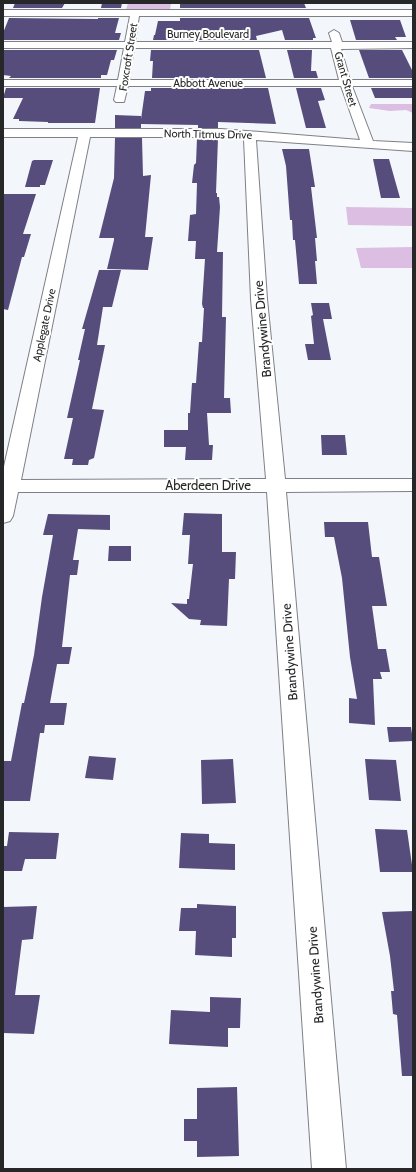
<svg xmlns="http://www.w3.org/2000/svg" width="416" height="1172" viewBox="0 0 416 1172" font-family="Cabin,sans-serif">
  <rect width="100%" height="100%" fill="#f3f6fb"/>
  <!-- green -->
  <path fill="#dbbee2" d="M128 3H171L170 10H126Z
    M371 104H413V113L406 110 390 111 369 108Z
    M346 207 413 208V226L348 225Z
    M413 247V268H361L356 248Z"/>
  <!-- building -->
  <path fill="#564d7c" d="M15 3H65L62 8H13Z
    M102 3H122L121 8H101Z
    M180 3H304L306 8H180Z
    M9 18 98 19V18H119L115 33H121L119 40H3V33Z
    M180 18H309L316 38H313V40H285L282 30 256 36 257 40H153L154 35H155L158 21H180Z
    M350 20H400L406 37H395L397 40H356Z
    M3 50H117L114 60H111L107 75H101V78H9L11 76 3 75Z
    M151 50H259L266 78H152L153 61H150Z
    M287 50H312L311 71H316L318 78H294Z
    M359 50H402L413 72V78H369Z
    M6 88H100L95 123H48V122L19 121V119H13L23 98H3Z
    M151 88H268L276 124 218 122V128H198V125L141 124V128H115V115L141 116V119L145 91H151Z
    M296 88H321L325 100 318 101 326 128H306Z
    M371 88H413V98H375Z
    M115 138H142L143 176 151 175 145 237H153L148 270 107 269 114 240V238H99L114 178Z
    M197 138H218L216 193H217V197H219L220 207 217 252H223L222 317H226L224 398H230L231 413H207L209 445H213L212 460H185L186 447H164V430H188V413H190L192 383H196L199 342H202L204 308H203L202 304 205 259H195L196 241H188L190 215 196 214 197 183H192L194 165 196 163Z
    M282 149H309L315 187H311L317 238H315L317 261H315L317 284H299L295 240H293L292 220H290L286 166Z
    M373 159H389L400 198H381Z
    M34 160H53L45 185H40V187H25L32 161Z
    M3 194H36L23 234H31L24 257H22L8 310 3 309Z
    M99 270H121L112 307H103L97 345H105L92 409 104 410 94 458 89 460 88 465H72L73 459H64L73 418H67L80 360H78L85 329H82Z
    M311 303H329L332 319H323L331 360H308L305 344H314L311 316 313 315Z
    M321 435H345L347 455H322Z
    M184 513 222 514V552H236L235 579H229L227 626 200 625 201 620 189 619 171 603 187 604V599H189L193 564H188L190 535H182Z
    M48 514 110 515V530L78 529 73 560H79L77 575H70L62 647H72L69 664H57L50 703H67L64 725H45L44 733H40L30 801H3V761H11L22 703H24L34 655 42 597 53 535H43Z
    M324 522H368L372 557H379L387 606H372L378 649H386L390 672H380L382 679H373L375 725 349 723V698L357 699 350 657 342 578 334 537H325Z
    M109 546H131V561H108Z
    M387 727H411L413 741 389 742Z
    M89 756 116 758 113 780 85 778Z
    M233 759 236 803 202 804 201 760Z
    M365 759 396 760 401 801 369 800Z
    M375 829 407 830 413 872H380Z
    M9 832 59 833 56 859H25L22 871H3V846H7Z
    M181 833 209 834V843L235 844V870L179 868Z
    M197 904 236 906V938H232V957L195 955 196 931H179L181 908H197Z
    M37 906 33 939 22 940 15 995H40L34 1034 3 1033V907Z
    M413 911V1076H402L397 1015 393 1014 391 991H394L390 956 382 912Z
    M210 997 241 998 240 1028H228V1047L169 1044 171 1010 210 1012Z
    M237 1087 239 1156 197 1157V1141H184V1119H197V1088Z"/>
  <g fill="none" stroke-linecap="round" stroke-linejoin="round">
    <defs>
      <path id="minor" d="M3 10H413V16H139L135 42H332L329 33 334 30 339 33 342 42H413V48L341 49 350 80H413V86H352L373 141 413 143V151L256 140 267 299 285 479H413V491L286 492 346 1169H312L267 492H18L13 516 10 521 3 523V471L78 137H3V129H221L360 140 341 86H128L124 102H116L114 100 117 86H3V80H118L124 48H3V42H125L130 16H3ZM134 48H331L339 80H129ZM90 137H221L244 139 251 299 266 479 21 480Z"/>
    </defs>
    <!-- minor casing -->
    <use href="#minor" stroke="#7e8085" stroke-width="2"/>
    <!-- minor -->
    <use href="#minor" fill="#fff" fill-rule="evenodd"/>
  </g>
  <g text-anchor="middle" dominant-baseline="central" stroke-width="4" stroke-linejoin="round" paint-order="stroke">
    <!-- far-street labels -->
    <g font-size="11" fill="#262728" stroke="#fff">
      <text x="208" y="34">Burney Boulevard</text>
      <text transform="translate(128 57) rotate(-81)">Foxcroft Street</text>
      <text transform="translate(346 79) rotate(74)">Grant Street</text>
      <text x="208" y="83">Abbott Avenue</text>
      <text transform="translate(208 134) rotate(1)">North Titmus Drive</text>
      <text transform="translate(44 325) rotate(-78)">Applegate Drive</text>
    </g>
    <!-- street labels -->
    <g font-size="13" fill="#262728" stroke="#fff">
      <text transform="translate(262 329) rotate(-95)">Brandywine Drive</text>
      <text x="208" y="485">Aberdeen Drive</text>
      <text transform="translate(289 652) rotate(-94)">Brandywine Drive</text>
      <text transform="translate(315 975) rotate(-94)">Brandywine Drive</text>
    </g>
  </g>
  <!-- border -->
  <rect width="416" height="1172" fill="none" stroke="#262728" stroke-width="8"/>
</svg>
